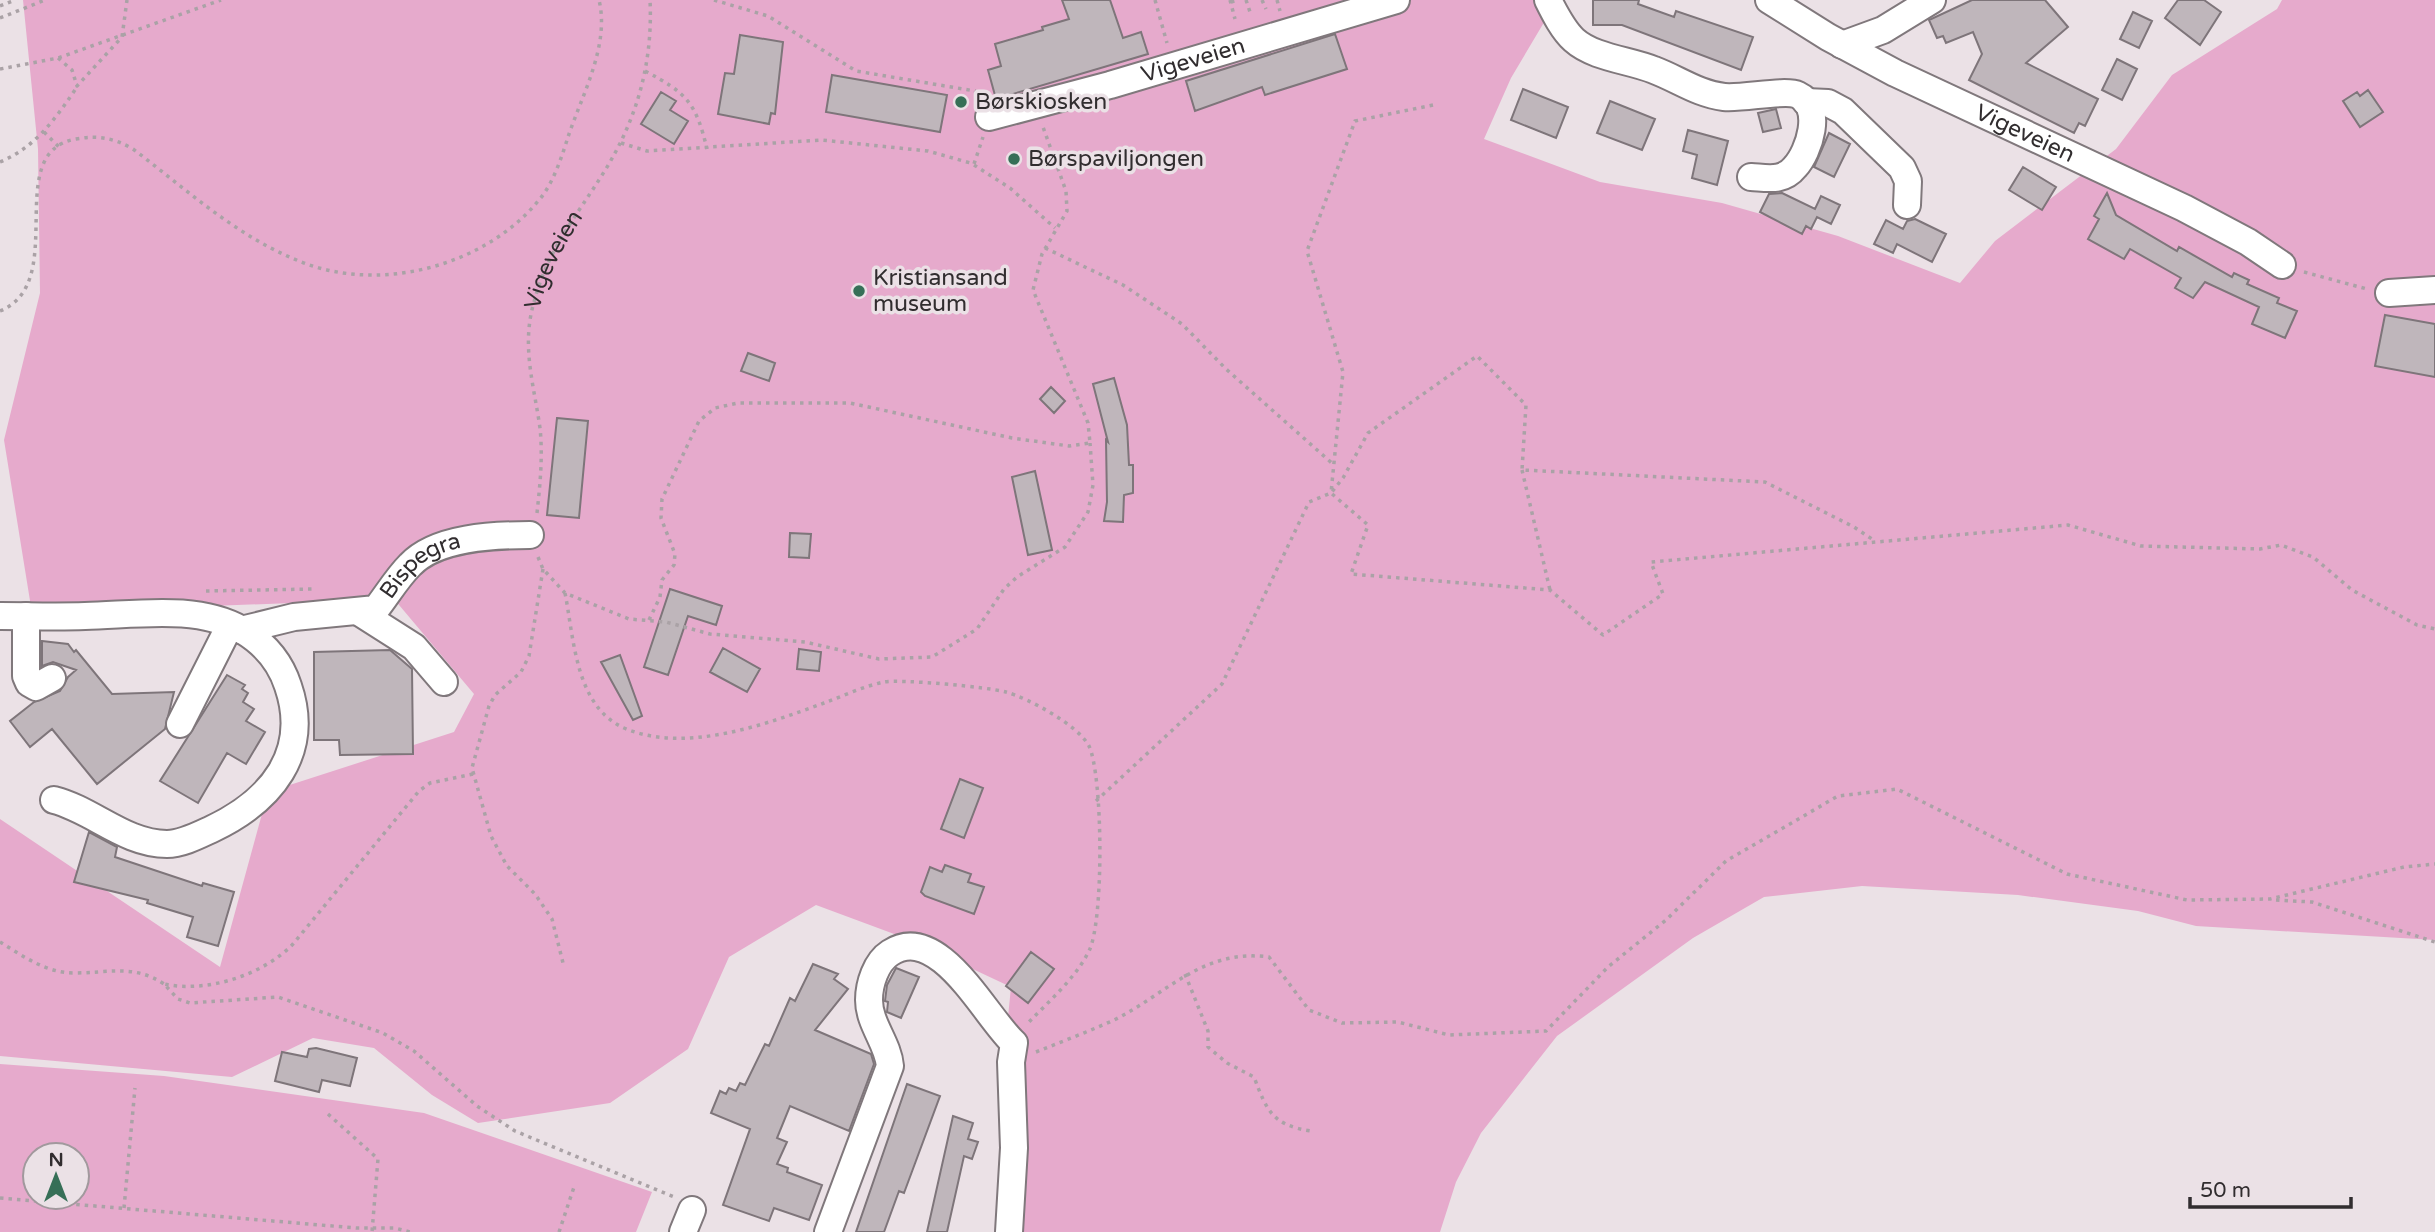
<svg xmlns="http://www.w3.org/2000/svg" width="2435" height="1232" viewBox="0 0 2435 1232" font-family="'Varela Round',sans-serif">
  <rect width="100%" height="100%" fill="#ebe1e6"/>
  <!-- green -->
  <path fill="#e6aacc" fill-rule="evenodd" d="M23 0H1542L1546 19 1511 78 1484 139 1600 182 1722 203 1838 236 1960 283 1995 241 2116 149 2172 75 2277 9 2282 0H2435V940L2196 926 2138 911 2018 895 1862 886 1764 897 1693 938 1557 1036 1481 1133 1456 1182 1440 1232H1011L999 1108 1011 987 913 941 816 905 729 957 688 1049 610 1103 478 1123 432 1095 374 1048 313 1038 232 1077 0 1056V819L220 967 268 792 454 732 474 694 394 599 32 613 4 440 40 293 38 149Z
    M0 1064 164 1076 424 1113 652 1192 636 1232H0ZM77 1155V1197H35V1155Z"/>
  <!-- building -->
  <path fill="#bfb6bb" stroke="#7e757a" stroke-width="2" d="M1062 0H1110L1123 38 1141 32 1148 54 996 99 988 70 1001 66 995 44 1043 30 1042 27 1069 19Z
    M1593 0H1639L1638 4 1674 17 1676 11 1753 37 1741 70 1622 25H1593Z
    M1972 0H2045L2068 27 2026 63 2098 99 2085 126 2079 123 2074 133 1969 80 1982 54 1973 32 1946 43 1943 36 1937 38 1929 20Z
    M2178 0H2204L2221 12 2200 45 2165 18Z
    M2133 12 2152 21 2139 48 2120 39Z
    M1335 34 1347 69 1265 95 1262 87 1195 111 1186 81Z
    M740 35 783 42 775 114 771 113 769 124 718 114 725 73 734 74Z
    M2117 59 2137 69 2122 100 2102 90Z
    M832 75 947 95 940 132 826 112Z
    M1523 89 1568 107 1556 138 1511 120Z
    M2368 90 2383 112 2360 127 2343 101 2357 92 2360 96Z
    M661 92 676 101 670 110 688 121 674 144 641 124Z
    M1610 101 1655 119 1642 150 1597 133Z
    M1776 109 1781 128 1763 132 1758 113Z
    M1688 130 1728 141 1717 185 1692 178 1697 155 1683 151Z
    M1829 133 1850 144 1834 177 1814 167Z
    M2023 167 2056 187 2042 210 2009 190Z
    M1782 193 1815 209 1821 196 1840 205 1831 224 1817 217 1811 229 1806 226 1802 234 1760 212 1769 194Z
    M2107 193 2116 215 2177 251 2179 247 2232 277 2234 273 2249 280 2247 284 2279 298 2277 303 2297 311 2285 338 2252 324 2259 307 2205 282 2193 298 2175 288 2181 278 2130 249 2124 259 2088 239 2099 219 2094 216Z
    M1915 219 1946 234 1932 262 1897 244 1893 253 1874 244 1886 220 1903 229 1907 221Z
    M2385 315 2435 324V377L2375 366Z
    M748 353 775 363 769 381 741 371Z
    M1114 378 1127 425 1129 465H1133V493L1124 495 1123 522 1104 521 1107 502 1106 440 1108 442 1093 384Z
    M1051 387 1065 401 1054 413 1040 399Z
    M557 418 588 421 579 518 547 515Z
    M1035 471 1052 550 1028 555 1012 477Z
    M790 533 811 534 809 558 789 557Z
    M670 589 722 606 716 625 688 616 668 675 644 667Z
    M42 641 68 644 74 652 76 650 112 694 174 692 165 729 97 784 52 729 30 747 10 721 34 702 60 691 68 677 76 670 53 662 42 666Z
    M723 648 760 669 747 692 710 672Z
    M799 649 821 652 819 671 797 669Z
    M390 650 412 669 413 754 340 755 339 740H314V652Z
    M620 655 642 716 633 720 601 662Z
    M227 675 245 685 242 689 248 693 243 702 254 709 246 721 265 732 246 764 227 753 198 803 160 781Z
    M960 779 983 788 964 838 941 829Z
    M89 832 117 847 115 857 202 886 203 883 234 892 218 946 187 937 193 917 147 903 148 900 74 882Z
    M945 865 971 874 968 882 984 887 974 914 925 896 921 892 930 867 942 872Z
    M1031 952 1054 969 1028 1003 1006 986Z
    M813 964 838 974 834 979 848 989 815 1030 871 1054 874 1064 849 1131 790 1106 777 1138 787 1142 777 1164 788 1168 787 1172 822 1185 809 1220 774 1208 769 1221 723 1205 750 1129 711 1113 720 1091 726 1094 729 1088 736 1091 740 1083 745 1085 765 1044 769 1046 790 998 795 1001Z
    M896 968 919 977 901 1018 887 1012 888 1002 885 1001 887 985Z
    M316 1048 357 1058 350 1086 322 1080 319 1092 275 1081 282 1052 307 1057 309 1049Z
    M907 1084 940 1096 904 1193 899 1191 884 1232H856Z
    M953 1116 973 1123 968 1139 978 1142 972 1159 964 1156 947 1232H927Z"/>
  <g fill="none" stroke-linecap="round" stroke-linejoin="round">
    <defs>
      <g id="minor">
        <path d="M1548 0C1555 14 1563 30 1574 40 1594 58 1630 60 1654 70 1678 79 1698 94 1724 97 1743 99 1785 89 1798 95 1824 107 1809 152 1795 167 1783 182 1768 178 1751 177"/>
        <path id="s2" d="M1769 0 1828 37 1895 73 2184 208 2248 242 2282 265"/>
        <path d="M1842 45 1883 30 1932 0"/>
        <path d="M1806 102 1828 103 1843 111 1902 168 1908 181 1907 205"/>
        <path id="s3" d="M989 117 1110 85 1396 0"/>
        <path d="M2389 293 2435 290"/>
        <path d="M359 612 414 647 444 682"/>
        <path d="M0 616C28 616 57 617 85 616 135 615 197 604 242 630 264 643 280 661 288 686 311 753 271 801 212 829 199 835 182 844 167 844 125 844 93 810 54 800"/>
        <path d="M26 616V676L29 683 36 687 52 678"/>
        <path id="s4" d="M241 630 294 617 376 609C387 595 397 578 410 565 436 537 494 535 530 535"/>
        <path d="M180 724 230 625"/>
        <path d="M683 1232 692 1210"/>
        <path d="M828 1232 890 1066C888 1043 869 1024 869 1000 869 984 876 962 890 953 939 921 986 1018 1014 1043L1011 1062 1014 1148 1009 1232"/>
      </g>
    </defs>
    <!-- minor casing -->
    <use href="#minor" stroke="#80787c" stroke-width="30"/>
    <!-- path -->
    <g stroke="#aaa2a6" stroke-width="3.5" stroke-dasharray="3.5 5" stroke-linecap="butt">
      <path d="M714 0 768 16 856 71 975 91 979 98"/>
      <path d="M1155 0 1167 43"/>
      <path d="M1230 0 1235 19"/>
      <path d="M1246 0 1251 15"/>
      <path d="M1262 0 1266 9"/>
      <path d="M1277 0 1280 11"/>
      <path d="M1231 2 1238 0"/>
      <path d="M0 6 15 0"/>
      <path d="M0 18 45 0"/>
      <path d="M58 58 72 70 77 86 122 37 127 0"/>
      <path d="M0 69 58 58 221 0"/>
      <path d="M645 71C687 93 696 103 707 149"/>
      <path d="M1433 105 1355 121 1307 251 1343 372 1331 493 1368 525 1351 574 1550 590 1603 635 1663 594 1651 562 2068 525 2141 546 2260 549 2281 545 2313 557 2352 590 2417 625 2435 629"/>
      <path d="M44 132 59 147"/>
      <path d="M621 143 647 151 822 140 928 151 974 164 983 137"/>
      <path d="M0 162C36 147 56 118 77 87"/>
      <path d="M974 165 1010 188 1055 228"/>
      <path d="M1045 248 1123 285 1182 324 1226 369 1334 465"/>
      <path d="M2304 272 2367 289"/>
      <path d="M0 311C71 282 0 152 76 139 98 135 114 138 133 149 186 189 236 236 299 261 381 295 490 265 543 195 555 178 562 156 568 137 582 95 610 45 599 0"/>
      <path d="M1522 470 1550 590"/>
      <path id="s1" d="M537 513C540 485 543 457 540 428 534 385 521 346 534 302 548 249 576 217 604 172 637 119 653 63 650 0"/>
      <path d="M538 557 543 569 565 593 629 619 666 622 710 634 805 642 879 659 932 657 977 629 1004 589 1017 577 1065 547 1088 512 1093 485 1090 443"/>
      <path d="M543 569 529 656 521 672 495 695 489 706 472 768 491 836 507 866 535 894 552 919 564 967"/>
      <path d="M206 591 314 589"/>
      <path d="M565 593C574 638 575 706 624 728 685 754 764 725 824 703 843 696 864 686 884 682 901 679 988 687 1006 692 1028 698 1078 725 1089 746 1103 776 1104 921 1089 951 1075 979 1049 1001 1028 1023"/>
      <path d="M649 620 660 597 662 580 674 565 675 554 661 518 662 499 699 421 715 408 738 403H850L1012 438 1069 446 1090 443 1088 423 1033 290 1042 254 1067 211 1066 191 1043 127"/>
      <path d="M473 774 430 783 419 791 293 944C262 976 206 993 164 984L178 999 190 1003 278 997 383 1033 414 1051 477 1106 515 1131 674 1197"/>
      <path d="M1096 801 1222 684 1309 502 1331 493 1343 478 1368 433 1477 356 1526 405 1522 470 1765 482 1854 527 1875 541"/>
      <path d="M2276 900 2312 902 2435 942"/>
      <path d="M0 942C23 956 46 973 74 973 108 973 134 964 164 984"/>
      <path d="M1185 974 1208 1031V1047L1227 1063 1254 1077C1267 1111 1272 1125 1311 1131"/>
      <path d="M1036 1052C1061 1042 1087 1032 1112 1021 1166 995 1202 948 1269 957L1309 1010 1342 1023 1398 1022 1449 1035 1546 1031 1608 967 1666 920 1726 861 1838 796 1897 789 2067 874 2187 900 2270 899 2404 867 2435 864"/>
      <path d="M328 1114 378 1159 372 1232"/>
      <path d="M0 1198 356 1228H395L410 1232"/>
      <path d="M124 1208 135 1088"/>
      <path d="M559 1232 574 1187"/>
    </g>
    <!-- minor -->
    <use href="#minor" stroke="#fff" stroke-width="26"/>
  </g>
  <!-- markers -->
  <g fill="#366f57" stroke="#ebe1e6" stroke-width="2.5">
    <circle cx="961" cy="102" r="7"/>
    <circle cx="1014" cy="159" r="7"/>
    <circle cx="859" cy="291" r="7"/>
  </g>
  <g text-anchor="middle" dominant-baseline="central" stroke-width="7" stroke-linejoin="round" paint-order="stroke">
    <!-- street labels -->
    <g font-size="23" fill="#312d2f" stroke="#ebe1e6">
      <text stroke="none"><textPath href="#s3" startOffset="212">Vigeveien</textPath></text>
      <text stroke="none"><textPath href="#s2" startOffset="289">Vigeveien</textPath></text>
      <text stroke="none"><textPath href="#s1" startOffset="259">Vigeveien</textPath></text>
      <text stroke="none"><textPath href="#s4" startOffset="201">Bispegra</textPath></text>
    </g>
    <!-- poi labels -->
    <g font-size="23" fill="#312d2f" stroke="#ebe1e6" text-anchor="start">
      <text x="975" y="102">Børskiosken</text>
      <text x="1028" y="159">Børspaviljongen</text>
      <text x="873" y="278">Kristiansand<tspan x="873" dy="26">museum</tspan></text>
    </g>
  </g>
  <!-- north arrow -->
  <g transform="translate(56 1176)"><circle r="33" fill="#ebe1e6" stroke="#a1999d" stroke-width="2"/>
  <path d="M0-5L12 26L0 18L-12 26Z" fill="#366f57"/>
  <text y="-10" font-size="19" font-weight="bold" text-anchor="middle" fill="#312d2f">N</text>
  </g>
  <!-- scale -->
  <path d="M2190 1197v10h161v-10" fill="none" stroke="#312d2f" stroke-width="3.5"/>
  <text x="2200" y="1197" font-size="21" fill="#312d2f" stroke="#ebe1e6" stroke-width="5" paint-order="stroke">50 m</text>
</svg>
